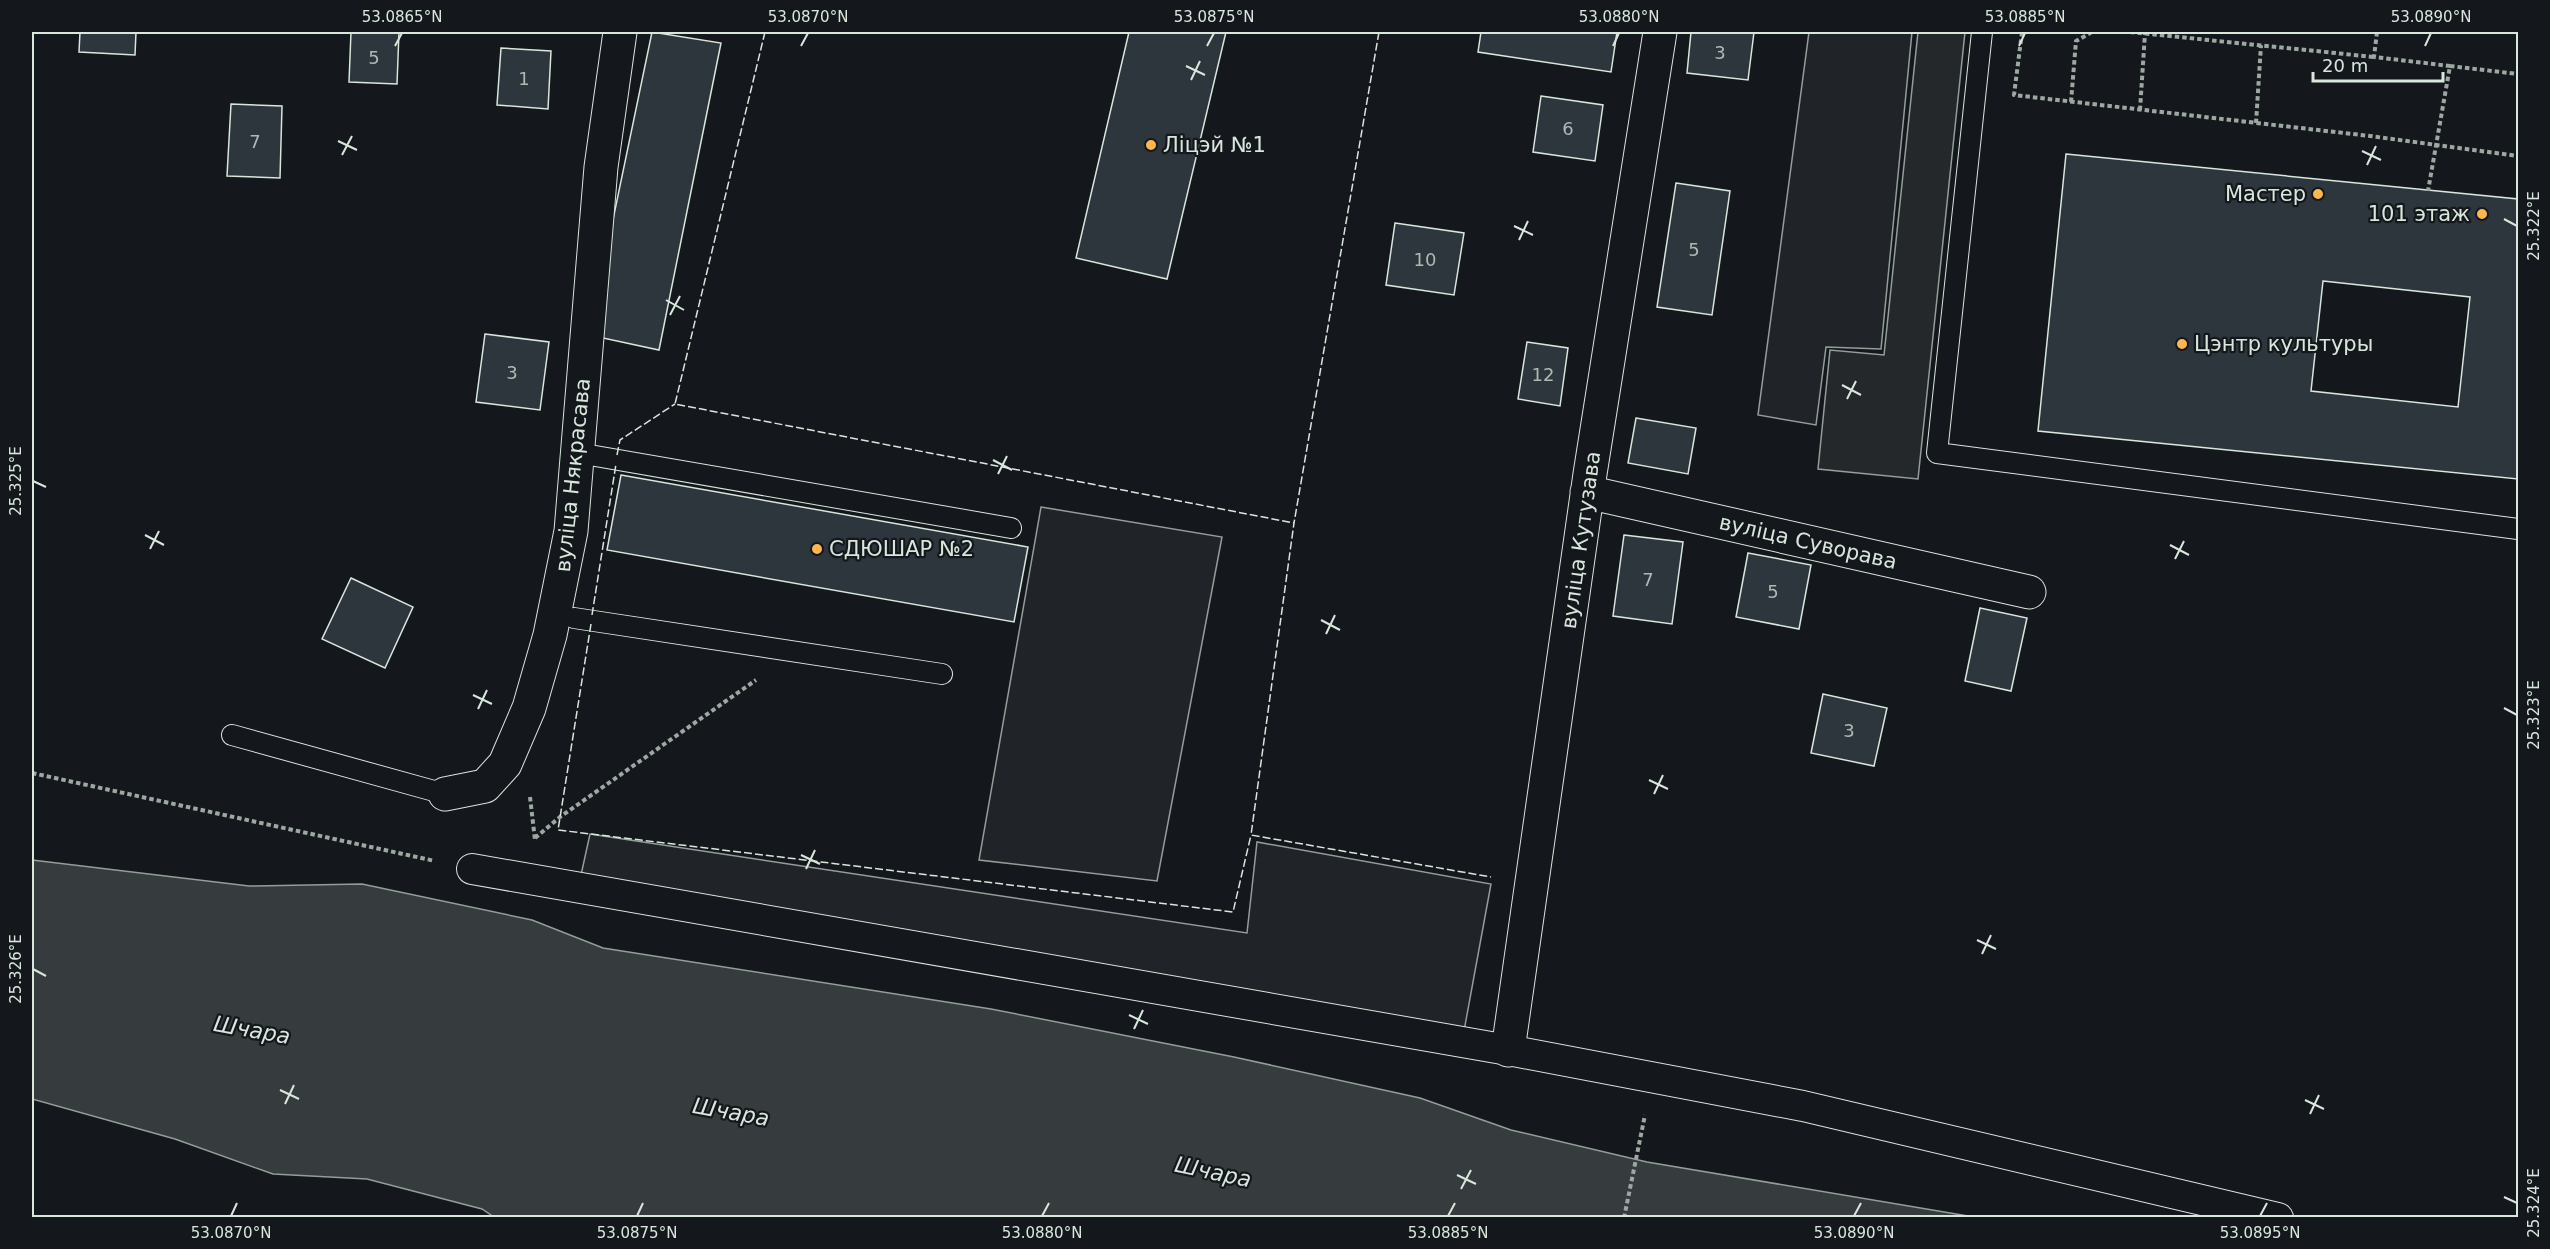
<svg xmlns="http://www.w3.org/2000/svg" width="2550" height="1249" viewBox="0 0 2550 1249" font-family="'DejaVu Sans',sans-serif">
  <rect width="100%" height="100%" fill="#14181c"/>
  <!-- green -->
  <path fill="#202428" stroke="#939e99" stroke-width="1.5" d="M1809 32H1912L1881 349 1826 347 1816 425 1758 415Z
    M1041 507 1222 537 1157 881 979 860Z
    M590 834 1247 933 1257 842 1491 884 1464 1031 581 875Z"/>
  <!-- parking -->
  <path fill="#24282b" stroke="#939e99" stroke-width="1.5" d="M1918 32H1965L1918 479 1818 469 1830 350 1884 355Z"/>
  <!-- water -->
  <path fill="#363b3e" stroke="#939e99" stroke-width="1.5" d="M32 860 249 886 362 884 532 920 603 948 991 1009 1234 1057 1420 1098 1511 1130 1647 1162 1974 1217H494L482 1209 367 1179 273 1174 175 1139 32 1099Z"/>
  <!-- building -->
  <path fill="#2c363c" stroke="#d8e6dc" stroke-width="1.5" fill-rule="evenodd" d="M80 32H136L135 55 79 52Z
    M351 32H399L397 84 349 82Z
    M652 32 721 43 659 350 589 335Z
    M1129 32H1226L1167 279 1076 258Z
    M1481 32H1617L1611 72 1478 52Z
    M1691 32H1754L1748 80 1687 73Z
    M501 48 551 51 548 109 497 105Z
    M1541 96 1603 105 1595 161 1533 152Z
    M231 104 282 106 280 178 227 176Z
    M2066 154 2518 199V479L2038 431ZM2323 281 2470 297 2458 407 2311 391Z
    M1676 183 1730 191 1712 315 1657 307Z
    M1395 223 1464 233 1454 295 1386 285Z
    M485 334 549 342 540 410 476 402Z
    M1527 342 1568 348 1560 406 1518 399Z
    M1636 418 1696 428 1688 474 1628 463Z
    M621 475 1028 547 1014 622 607 550Z
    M1624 535 1683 542 1672 624 1613 616Z
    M1748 553 1811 565 1799 629 1736 617Z
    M351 578 413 607 385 668 322 639Z
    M1980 608 2027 618 2011 691 1965 681Z
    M1823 694 1887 708 1874 766 1811 753Z"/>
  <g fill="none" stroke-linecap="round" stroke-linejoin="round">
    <defs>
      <path id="service" d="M1982 32 1937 453 2518 529
        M578 453 1011 528
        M574 618 942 674
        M232 735 445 794"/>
      <path id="pedestrian" d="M472 869 1508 1050 1803 1106 2278 1218"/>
      <path id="minor" d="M1587 492 2029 592
        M445 794 485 786 505 764 529 708 550 635 571 531 601 167 620 32
        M1508 1050 1590 474 1660 32"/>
    </defs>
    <!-- service casing -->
    <use href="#service" stroke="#d8e6dc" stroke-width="22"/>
    <!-- pedestrian casing -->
    <use href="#pedestrian" stroke="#d8e6dc" stroke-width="32"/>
    <!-- minor casing -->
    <use href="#minor" stroke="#d8e6dc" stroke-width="35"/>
    <!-- path -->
    <path stroke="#9da8a2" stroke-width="4" stroke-dasharray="4.5 3" stroke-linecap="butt" d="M2022 32 2014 95 2370 136 2518 156
      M2130 32 2374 57
      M2377 32 2374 57 2450 66 2428 191
      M2450 66 2518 74
      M2071 102 2076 41 2092 32
      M2140 110 2145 33
      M2256 123 2261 45
      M32 773 435 861
      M530 797 535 840
      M535 838 560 817 756 680
      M1624 1218 1645 1115"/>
    <!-- service -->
    <use href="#service" stroke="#14181c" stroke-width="20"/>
    <!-- pedestrian -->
    <use href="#pedestrian" stroke="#14181c" stroke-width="30"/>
    <!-- minor -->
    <use href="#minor" stroke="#14181c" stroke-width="33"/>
    <!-- fence -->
    <path stroke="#d8e6dc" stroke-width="1.5" stroke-dasharray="8 3" stroke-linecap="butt" d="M765 32 675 404 1294 523
      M1379 32 1294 523 1251 835 1491 877
      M617 455 620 440 675 404
      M592 615 616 464
      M591 624 558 830 1233 912 1251 835"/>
  </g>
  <!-- ticks -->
  <path fill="none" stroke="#d8e6dc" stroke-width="2" d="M395 46 402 33M801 46 808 33M1207 46 1214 33M1613 46 1619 33M2019 46 2025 33M2425 46 2431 33M1186 66 1205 75M1191 80 1200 61M338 141 357 150M2362 151 2381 160M342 155 352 136M2367 165 2376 146M2504 219 2517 226M1514 226 1533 235M1519 240 1528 221M666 300 684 310M670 315 680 296M1842 385 1861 395M1847 399 1856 381M993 460 1012 470M998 474 1007 456M33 481 46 487M145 535 164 545M2170 545 2189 555M150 549 159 531M2175 559 2184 541M1321 620 1340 630M1326 634 1335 615M473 695 492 704M2504 708 2517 715M478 709 487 690M1649 780 1668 789M1654 794 1663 775M801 855 820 864M806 869 815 850M1977 940 1996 949M1982 954 1991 935M33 969 46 976M1129 1015 1148 1024M1134 1029 1143 1010M280 1090 299 1099M2305 1100 2324 1109M285 1104 294 1085M2310 1114 2319 1095M1457 1175 1476 1184M1461 1189 1471 1170M2504 1197 2517 1203M231 1216 237 1203M637 1216 643 1203M1042 1216 1049 1203M1448 1216 1455 1203M1854 1216 1861 1203M2260 1216 2267 1203"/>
  <!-- markers -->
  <g fill="#ffb74d" stroke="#14181c" stroke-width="2">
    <circle cx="1151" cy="145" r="6"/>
    <circle cx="2318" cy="194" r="6"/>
    <circle cx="2482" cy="214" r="6"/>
    <circle cx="2182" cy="344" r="6"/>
    <circle cx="817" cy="549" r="6"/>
  </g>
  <g text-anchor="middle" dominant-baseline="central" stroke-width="4.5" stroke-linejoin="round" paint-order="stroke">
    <!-- number labels -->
    <g font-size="18" fill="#adbab4">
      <text x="1720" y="52">3</text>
      <text x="374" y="57">5</text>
      <text x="524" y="78">1</text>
      <text x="1568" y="128">6</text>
      <text x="255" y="141">7</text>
      <text x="1694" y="249">5</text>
      <text x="1425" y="259">10</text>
      <text x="512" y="372">3</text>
      <text x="1543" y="374">12</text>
      <text x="1648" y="579">7</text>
      <text x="1773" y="591">5</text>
      <text x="1849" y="730">3</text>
    </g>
    <!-- poi labels -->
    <g font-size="21" fill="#d8e6dc" stroke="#14181c" text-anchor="start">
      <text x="1163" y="145">Ліцэй №1</text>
      <text x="2306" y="194" text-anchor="end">Мастер</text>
      <text x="2470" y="214" text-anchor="end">101 этаж</text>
      <text x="2194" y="344">Цэнтр культуры</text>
      <text x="829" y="549">СДЮШАР №2</text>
    </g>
    <!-- street labels -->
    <g font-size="21" fill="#d8e6dc" stroke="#14181c">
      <text transform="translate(573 475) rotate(-84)">вуліца Някрасава</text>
      <text transform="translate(1581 540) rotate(-82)">вуліца Кутузава</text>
      <text transform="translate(1808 542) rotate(13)">вуліца Суворава</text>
    </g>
    <!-- water labels -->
    <g font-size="22" font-style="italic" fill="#d8e6dc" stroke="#14181c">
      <text transform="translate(252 1030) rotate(10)">Шчара</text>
      <text transform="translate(731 1112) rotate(10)">Шчара</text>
      <text transform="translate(1213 1172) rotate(12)">Шчара</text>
    </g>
  </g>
  <!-- border -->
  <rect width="2550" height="1249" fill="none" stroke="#14181c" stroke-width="66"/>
  <!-- scale -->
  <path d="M2313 72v9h130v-9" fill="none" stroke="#d8e6dc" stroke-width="3"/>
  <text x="2322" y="72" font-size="18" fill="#d8e6dc" stroke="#14181c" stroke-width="4.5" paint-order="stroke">20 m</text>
  <rect x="33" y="33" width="2484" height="1183" fill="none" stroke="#d8e6dc" stroke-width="2"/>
  <g font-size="15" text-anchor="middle" fill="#d8e6dc">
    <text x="402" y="22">53.0865°N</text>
    <text x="808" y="22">53.0870°N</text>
    <text x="1214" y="22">53.0875°N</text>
    <text x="1619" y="22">53.0880°N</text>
    <text x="2025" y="22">53.0885°N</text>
    <text x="2431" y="22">53.0890°N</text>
    <text transform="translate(2534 226) rotate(-90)" y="5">25.322°E</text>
    <text transform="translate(16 481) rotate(-90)" y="5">25.325°E</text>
    <text transform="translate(2534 715) rotate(-90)" y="5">25.323°E</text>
    <text transform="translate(16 969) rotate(-90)" y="5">25.326°E</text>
    <text transform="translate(2534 1203) rotate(-90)" y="5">25.324°E</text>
    <text x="231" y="1238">53.0870°N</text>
    <text x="637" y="1238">53.0875°N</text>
    <text x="1042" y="1238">53.0880°N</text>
    <text x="1448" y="1238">53.0885°N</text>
    <text x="1854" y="1238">53.0890°N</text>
    <text x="2260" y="1238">53.0895°N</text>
  </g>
</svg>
